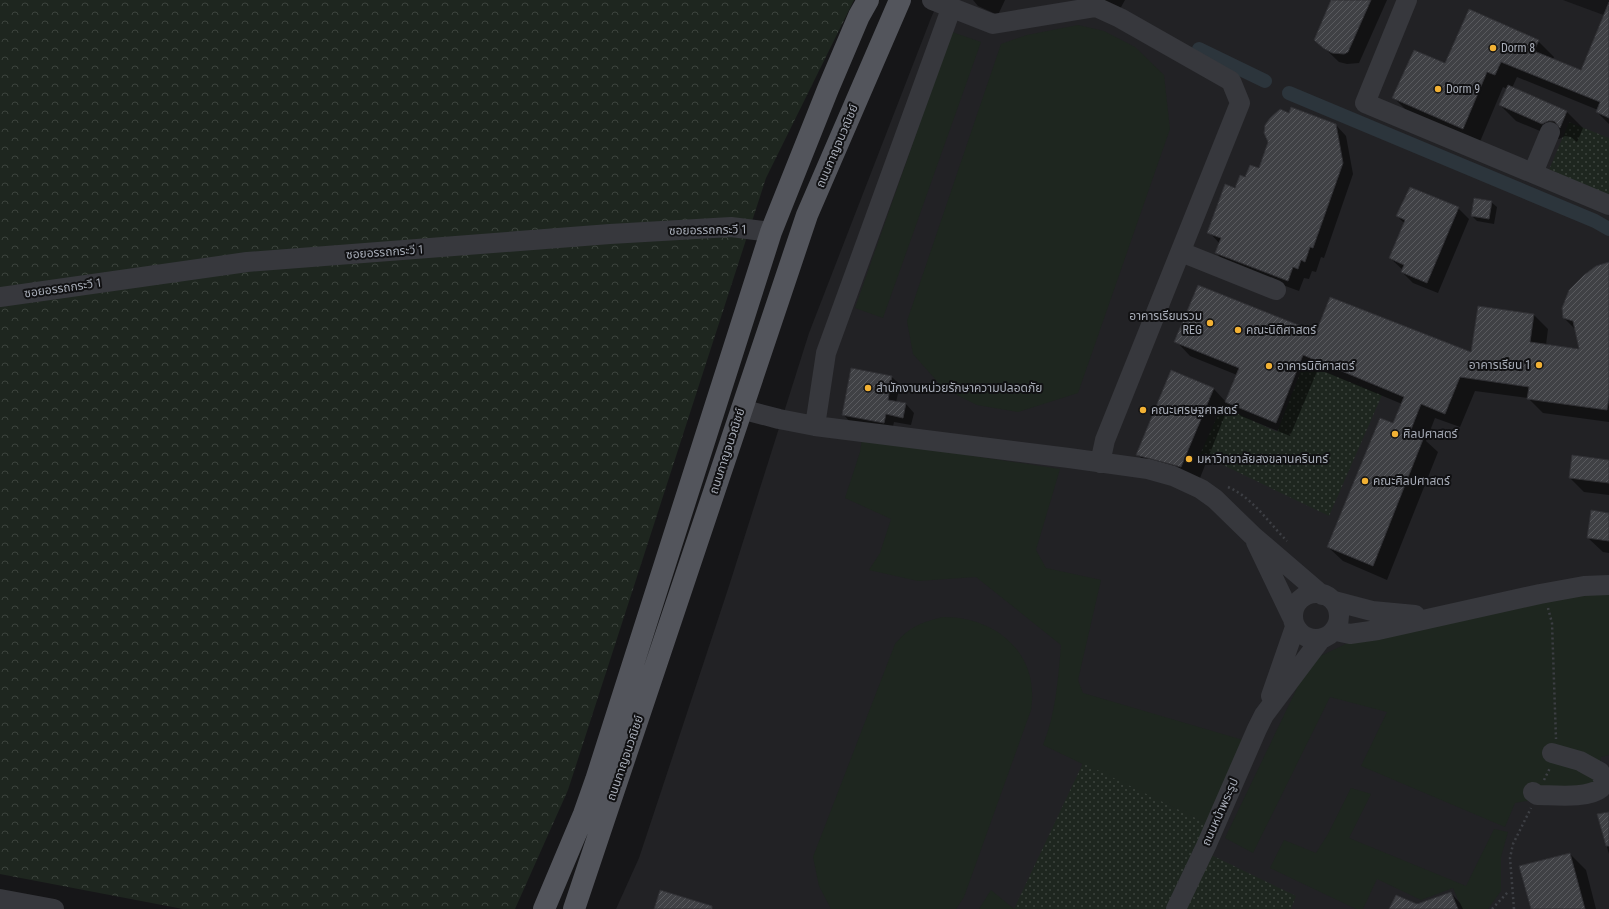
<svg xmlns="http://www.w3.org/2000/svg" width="1609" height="909" viewBox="0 0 1609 909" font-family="'Roboto Condensed','Noto Sans Thai',sans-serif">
  <defs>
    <pattern id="forest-crowns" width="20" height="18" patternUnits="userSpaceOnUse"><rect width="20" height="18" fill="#1e261f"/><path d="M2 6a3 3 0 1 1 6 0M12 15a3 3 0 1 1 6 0" fill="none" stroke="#3c433d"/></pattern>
    <pattern id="garden-dots" width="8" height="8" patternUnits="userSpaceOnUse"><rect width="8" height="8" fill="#1e261f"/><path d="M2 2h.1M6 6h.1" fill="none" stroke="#3c433d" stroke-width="1.8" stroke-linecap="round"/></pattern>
    <pattern id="building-hatch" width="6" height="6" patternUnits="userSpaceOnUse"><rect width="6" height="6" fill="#404145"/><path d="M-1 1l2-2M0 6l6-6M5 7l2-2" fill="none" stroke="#595a5e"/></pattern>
  </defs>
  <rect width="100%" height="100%" fill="#161618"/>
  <!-- built -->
  <path fill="#222225" d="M939 0H1563L1609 17V909H616L639 858 729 586 809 333 931 18Z"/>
  <!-- forest -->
  <path fill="url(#forest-crowns)" d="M0 0H854L766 178 568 790 515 909H183L0 874Z"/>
  <!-- park -->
  <path fill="#1e261f" d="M1078 25 1104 31 1135 47 1164 75 1170 129 1078 393 1018 412 977 405 943 388 913 354 907 321 1001 44 1027 35Z
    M952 32 981 42 883 318 855 308Z
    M862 439 1060 469 1036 550 1046 568 1101 580 1078 680 1083 693 1243 740 1210 825 1043 745C1056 712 1058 680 1061 645L976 577 918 581 869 570 880 553 891 519 845 498 860 452Z
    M1603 590 1609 591V755L1601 757 1599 788 1515 803 1505 827 1361 766 1387 712 1330 697 1253 853 1225 838 1310 661 1354 640Z
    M943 617C997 617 1040 654 1031 710L964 897 956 909H831L819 886 813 857 895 644C909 627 922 622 943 617Z
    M1351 788 1371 794 1349 838 1466 886 1494 829 1508 832 1501 857V891L1488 909H1462L1453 888 1421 900 1377 879 1363 909H1356L1270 868 1284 840 1316 853 1328 834Z
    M991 890 1014 909H979Z"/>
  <!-- garden -->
  <path fill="url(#garden-dots)" d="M1569 122 1609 138V195L1549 170Z
    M1304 363 1382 395 1329 516 1200 454 1222 406 1277 432Z
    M1083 763 1210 825 1170 909H1014Z
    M1205 852 1296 896 1291 909H1179Z"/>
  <!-- shadow -->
  <path fill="#0007" d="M973 0H1005L998 15 978 6Z
    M1100 0H1125L1120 9Z
    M1332 0H1387L1359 63 1347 64 1339 62 1316 40Z
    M1609 19V124L1597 112 1598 110 1517 77 1512 88 1567 112 1583 128 1577 142 1571 137 1565 136 1559 139 1516 121 1500 105 1507 89 1503 87 1479 144 1410 114 1394 98 1446 65 1538 41 1554 57 1553 60 1582 71Z
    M1290 114 1335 124 1346 136 1353 174 1324 258 1321 257 1316 272 1312 271 1309 279 1304 278 1299 291 1227 264 1216 253 1220 244 1209 232 1236 189 1246 178 1259 169Z
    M1491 202 1497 207 1494 224 1477 221 1472 216Z
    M1458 208 1469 219 1438 293 1413 283 1402 272 1403 270 1390 258 1405 224 1397 216Z
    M1609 263V422L1543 413 1528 398 1475 391 1460 427 1435 418 1426 441 1438 452 1387 580 1343 561 1328 547 1394 425 1402 404 1318 369 1290 436 1241 416 1229 405 1198 483 1153 470 1137 454 1213 388 1226 402 1237 375 1190 356 1176 341 1316 333 1472 354 1479 307 1534 315 1548 329 1546 345 1580 350 1576 330 1564 318Z
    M892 377 900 385 896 402 906 404 914 413 911 425 894 422 892 431 851 423 843 414Z
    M1609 461V495L1584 492 1570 478Z
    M1609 514V553L1603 552 1588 538Z
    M1609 813V854L1598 815Z
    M1570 854 1586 870 1596 909H1532Z
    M1451 893 1460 903 1463 909H1390L1416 906Z"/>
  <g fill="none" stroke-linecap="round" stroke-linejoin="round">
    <!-- canal -->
    <path stroke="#2c353c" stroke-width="14" d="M1199 49 1265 81
      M1289 93 1595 221 1609 229"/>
  </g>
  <!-- building -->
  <path fill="url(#building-hatch)" stroke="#303034" d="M1331 0H1371L1348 52 1344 54 1332 53 1323 48 1314 40Z
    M1609 2V118L1596 112 1600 102 1501 62 1495 75 1487 72 1463 129 1392 98 1414 50 1445 63 1469 9 1539 40 1534 51 1581 70Z
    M1508 85 1567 111 1560 128 1554 121H1548L1542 124 1499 105Z
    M1291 107 1336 124 1343 163 1313 248 1310 247 1305 262 1301 260 1298 269 1293 267 1288 281 1215 253 1221 238 1207 233 1225 184 1235 188 1240 175 1245 177 1250 165 1259 168 1268 142 1264 133 1265 125 1270 118 1280 109 1289 113Z
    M1410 187 1459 207 1427 283 1401 272 1404 265 1389 258 1405 220 1396 216Z
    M1474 198 1492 201 1489 219 1471 216Z
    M1609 262V397L1607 410 1527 399 1529 387 1460 377 1445 414 1421 404 1410 432 1424 437 1373 566 1327 547 1380 418 1393 423 1404 397 1303 355 1276 423 1225 402 1239 368 1174 342 1198 285 1316 332 1330 297 1471 352 1478 306 1534 314 1530 342 1579 349 1573 321 1563 318 1562 308 1569 290 1584 275 1596 266Z
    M851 368 892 376 888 400 906 403 903 418 886 414 884 423 842 415Z
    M1171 370 1214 388 1181 467 1136 455Z
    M1572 455 1609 460V483L1569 478Z
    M1591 510 1609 513V541L1587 538Z
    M1609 812V846H1606L1597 814Z
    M1570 853 1585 909H1531L1519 866Z
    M660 890 712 906V909H654Z
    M1451 892 1458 909H1389L1396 895 1417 904Z"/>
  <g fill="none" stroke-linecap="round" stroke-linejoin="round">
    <!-- path -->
    <path stroke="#3d3f44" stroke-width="2.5" stroke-dasharray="2 3" stroke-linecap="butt" d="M1228 487C1253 498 1268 522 1287 541
      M1548 608 1552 623 1556 739
      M1544 780 1550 768
      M1492 909 1508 892
      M1514 909 1510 858 1513 844 1531 808"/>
    <!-- minor -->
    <path stroke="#37383d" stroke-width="20" d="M932 0 993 24 1096 7 1120 18 1231 81 1240 103 1105 440 1100 463
      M1407 0 1365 103 1609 205
      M1533 173 1550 132
      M1181 252 1276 290
      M0 297 247 262 610 234 731 227 771 232
      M741 409 779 419 815 426 1069 458 1148 469 1173 476 1201 489 1215 499 1252 535 1322 595
      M815 426 826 353 951 9
      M1256 542 1292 617
      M1293 616a23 23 0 1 1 46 0a23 23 0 1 1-46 0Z
      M1334 601 1372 611 1415 615
      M1336 631 1350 634 1378 630 1540 594 1584 586 1609 585
      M1271 696 1295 627
      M1533 792 1537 795C1554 795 1588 799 1601 788L1604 781 1600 772 1580 761 1552 753
      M0 899 54 909
      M1176 909 1206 846 1257 729 1264 715 1321 639"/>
    <!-- major -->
    <path stroke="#53555c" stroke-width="22" d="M544 909 584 814 596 780 771 232 828 89 859 16 868 0
      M574 909 807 215 900 0"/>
  </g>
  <!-- markers -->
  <g fill="#f2b134" stroke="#111113" stroke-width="1.5">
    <circle cx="1493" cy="48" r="4"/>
    <circle cx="1438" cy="89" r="4"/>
    <circle cx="1210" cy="323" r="4"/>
    <circle cx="1238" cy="330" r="4"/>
    <circle cx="1539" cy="365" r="4"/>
    <circle cx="1269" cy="366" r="4"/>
    <circle cx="868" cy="388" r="4"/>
    <circle cx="1143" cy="410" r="4"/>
    <circle cx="1395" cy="434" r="4"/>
    <circle cx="1189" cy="459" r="4"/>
    <circle cx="1365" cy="481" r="4"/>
  </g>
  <g text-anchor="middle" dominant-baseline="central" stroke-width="4" stroke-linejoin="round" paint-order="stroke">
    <!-- poi labels -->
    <g font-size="12" fill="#a8adb8" stroke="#111113" text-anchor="start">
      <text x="1501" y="48">Dorm 8</text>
      <text x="1446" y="89">Dorm 9</text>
      <text x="1202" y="316" text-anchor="end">อาคารเรียนรวม<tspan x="1202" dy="14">REG</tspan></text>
      <text x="1246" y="330">คณะนิติศาสตร์</text>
      <text x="1531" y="365" text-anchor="end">อาคารเรียน 1</text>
      <text x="1277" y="366">อาคารนิติศาสตร์</text>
      <text x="876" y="388">สำนักงานหน่วยรักษาความปลอดภัย</text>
      <text x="1151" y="410">คณะเศรษฐศาสตร์</text>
      <text x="1403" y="434">ศิลปศาสตร์</text>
      <text x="1197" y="459">มหาวิทยาลัยสงขลานครินทร์</text>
      <text x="1373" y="481">คณะศิลปศาสตร์</text>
    </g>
    <!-- street labels -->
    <g font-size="12" fill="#a8adb8" stroke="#111113">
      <text transform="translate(837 146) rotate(-67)">ถนนกาญจนวณิชย์</text>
      <text transform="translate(708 230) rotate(-1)">ซอยอรรถกระวี 1</text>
      <text transform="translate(385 252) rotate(-4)">ซอยอรรถกระวี 1</text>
      <text transform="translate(63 288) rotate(-8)">ซอยอรรถกระวี 1</text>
      <text transform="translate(727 451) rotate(-72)">ถนนกาญจนวณิชย์</text>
      <text transform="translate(625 758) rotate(-71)">ถนนกาญจนวณิชย์</text>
      <text transform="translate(1220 812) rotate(-66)">ถนนหน้าพระรูป</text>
    </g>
  </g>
</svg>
